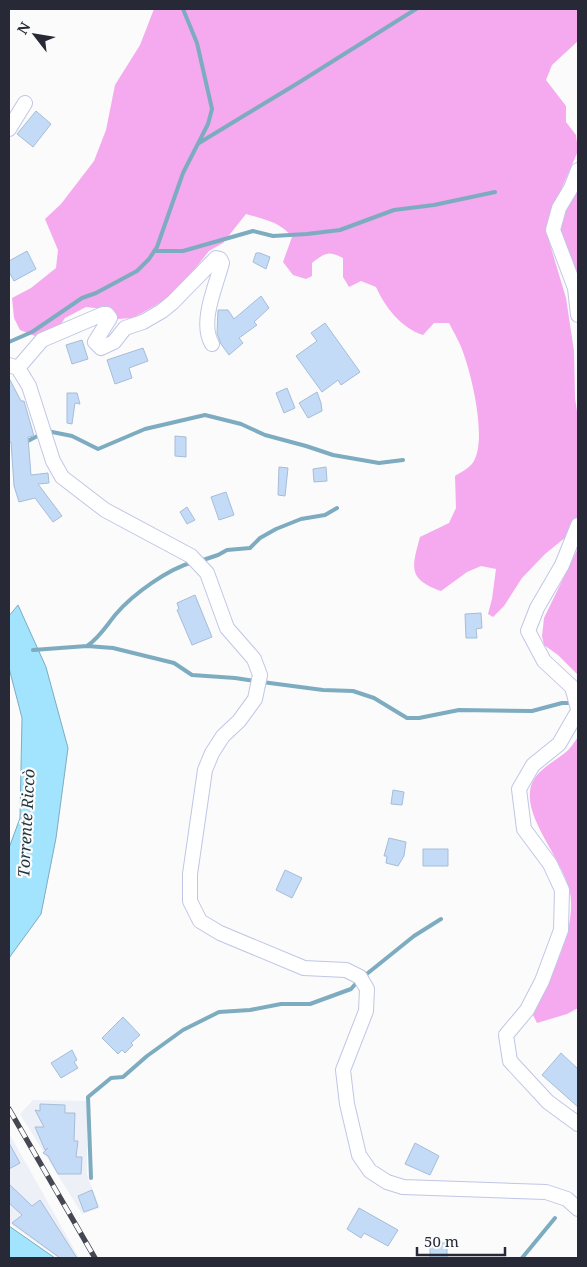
<svg xmlns="http://www.w3.org/2000/svg" width="587" height="1267" viewBox="0 0 587 1267" font-family="'Noto Serif',serif">
  <rect width="100%" height="100%" fill="#fbfbfb"/>
  <!-- built -->
  <path fill="#eef0f8" d="M33 1100 87 1101V1175L100 1208 82 1214 20 1114Z
    M9 1133 79 1258H58L9 1223Z"/>
  <!-- forest -->
  <path fill="#f5a9ee" d="M154 9H578V41L552 65 546 80 566 106V122L576 135 578 151 548 220 549 241 566 298 574 351 575 398 578 418V515L566 537 545 554 522 578 504 606 493 617 488 614 492 599 496 569 481 566 467 572 441 591C407 579 412 567 420 537L449 523 456 508 455 476C460 473 467 469 471 465 489 446 472 377 464 355 461 344 454 333 449 323H434L423 335C401 328 385 307 376 287L361 281 349 287 343 277V258C328 250 325 253 312 263V276L306 279 293 275 283 262 292 237C281 222 263 219 246 214L223 243 209 251 190 275 165 300 133 318 117 319 112 310 86 307 65 318 59 327 35 336 20 330 14 318 12 298 31 288 56 268 58 250 45 219 61 204 94 161 106 130 115 85 140 45Z
    M578 187V283C573 269 563 252 560 238 557 220 570 202 578 187Z
    M578 548V675L558 655 544 645 542 636 544 618Z
    M578 737V1008L567 1014 537 1023 533 1015C549 980 577 931 570 892 563 859 522 817 531 786 536 770 554 762 566 752 571 748 574 742 578 737Z"/>
  <!-- water -->
  <path fill="#a2e3fd" stroke="#7dacc1" d="M18 605 46 667 68 748 56 838 41 914 9 958V848L20 818 22 718 9 668V616Z
    M9 1226 55 1258H9Z"/>
  <g fill="none" stroke-linecap="round" stroke-linejoin="round">
    <!-- stream -->
    <path stroke="#7dacc1" stroke-width="4" d="M199 143 298 83 416 9
      M154 251H183L253 231 273 236 307 234 340 230 394 210 434 205 495 192
      M9 342 32 332 82 298 96 293 137 271 149 259 157 247 183 173 208 124 212 109 197 43 183 9
      M24 443 47 431 72 436 98 449 145 429 205 415 241 424 265 435 306 446 333 455 379 463 403 460
      M200 561 218 555 227 550 250 548 260 538 276 529 301 519 325 515 337 508
      M87 646C100 637 106 626 116 614 133 594 168 569 193 562
      M33 650 87 646 113 648 174 663 192 675 235 678 255 681
      M262 682 323 690 353 691 374 698 407 718H419L459 710 532 711 562 703H574
      M363 977 414 936 441 919
      M91 1178 88 1097 111 1078 123 1077 147 1056 183 1030 219 1012 250 1010 281 1004H310L351 989 358 981
      M522 1258 555 1218"/>
  </g>
  <!-- building -->
  <path fill="#c3dbf6" stroke="#a6bdd8" d="M36 111 51 124 33 147 17 134Z
    M27 251 36 269 14 281 9 272V261Z
    M256 253H260L270 257 266 269 253 262Z
    M261 296 269 308 254 322 257 325 239 338 243 343 229 355 221 344 217 333 218 310H228L234 319Z
    M325 323 360 372 341 385 338 380 322 392 296 356 317 341 311 333Z
    M82 340 88 359 72 364 66 345Z
    M143 348 148 361 129 368 132 378 115 384 107 360Z
    M9 378 21 401H24L34 436 28 437 31 475 48 473 49 483 38 484 62 516 53 522 35 498 19 502 14 486 11 442H9Z
    M287 388 295 408 284 413 276 393Z
    M317 392 321 403 322 411 308 418 299 403Z
    M67 393H77L80 404 75 403 72 424 67 423Z
    M175 436 186 437V457L175 456Z
    M279 467 288 468 285 496 278 495Z
    M326 467 327 481 314 482 313 469Z
    M226 492 234 515 219 520 211 497Z
    M187 507 195 520 187 524 180 512Z
    M195 595 212 637 192 645 177 610 179 609 177 603Z
    M481 613 482 628 476 629 477 638H466L465 614Z
    M393 790 404 792 402 805 391 804Z
    M389 838 406 842 404 856 398 866 386 863 387 856H384Z
    M423 849H448V866H423Z
    M285 870 302 878 292 898 276 890Z
    M123 1017 140 1035 131 1043 133 1045 125 1053 122 1050 118 1054 102 1038Z
    M72 1050 77 1060 74 1062 78 1068 61 1078 51 1063Z
    M561 1053 578 1069V1107L542 1075Z
    M40 1104 65 1105V1113H75L74 1141H78L76 1157H82L81 1174H58L48 1156 43 1153 48 1148 45 1150 35 1127H44L35 1110 40 1111Z
    M9 1143 20 1163 9 1169Z
    M415 1143 439 1156 430 1175 405 1164Z
    M9 1184 32 1206 40 1200 77 1258H60L12 1223 22 1215 9 1203Z
    M92 1190 98 1207 84 1212 78 1196Z
    M359 1208 398 1230 388 1246 364 1233 361 1238 347 1229Z
    M430 1243H447V1258H430Z"/>
  <g fill="none" stroke-linecap="round" stroke-linejoin="round">
    <defs>
      <path id="minor" d="M9 129 25 103
        M578 170 571 188 559 208 553 230 575 288 578 315
        M9 365 18 368 29 386 53 461 62 477 105 510 191 556 207 573 227 628 254 659 260 675 255 699 239 721 223 736 212 753 205 770 190 874V901L200 921 220 933 304 968 346 970 360 977 367 989 366 1011 343 1070 347 1104 359 1155 370 1171 387 1182 403 1187 546 1192 567 1199 578 1209
        M18 368 42 340 103 314H107L110 318 95 342 101 348 114 342 125 328 143 322 162 311 173 302 216 258 220 259 222 263C216 286 199 322 212 344
        M578 525 562 565 537 608 528 631 544 661 572 687 578 709
        M578 711 559 744 533 765 519 789 524 829 550 864 562 890 561 930 542 981 527 1010 506 1035 510 1061 548 1102 578 1124"/>
    </defs>
    <!-- minor casing -->
    <use href="#minor" stroke="#c0c6e6" stroke-width="16"/>
    <!-- minor -->
    <use href="#minor" stroke="#fff" stroke-width="14"/>
    <defs>
      <path id="rail" d="M9 1109 95 1258"/>
    </defs>
    <!-- rail casing -->
    <use href="#rail" stroke="#454852" stroke-width="5.5"/>
    <!-- rail -->
    <use href="#rail" stroke="#fbfbfb" stroke-width="4" stroke-dasharray="11" stroke-linecap="butt"/>
  </g>
  <g text-anchor="middle" dominant-baseline="central" stroke-width="4.5" stroke-linejoin="round" paint-order="stroke">
    <!-- water labels -->
    <g font-size="16" font-style="italic" fill="#1f343d" stroke="#fbfbfb">
      <text transform="translate(26 823) rotate(-87)">Torrente Riccò</text>
    </g>
  </g>
  <!-- border -->
  <rect width="587" height="1267" fill="none" stroke="#272a36" stroke-width="20"/>
  <!-- north arrow -->
  <g transform="translate(35 35) rotate(301)" stroke="#fbfbfb" stroke-width="4" paint-order="stroke">
  <path d="M0-4L9 19L0 12L-9 19Z" fill="#272a36"/>
  <text y="-8" font-size="14" font-weight="bold" text-anchor="middle" fill="#272a36">N</text>
  </g>
  <!-- scale -->
  <path d="M417 1247v8h88v-8" fill="none" stroke="#272a36" stroke-width="2.5"/>
  <text x="424" y="1247" font-size="15" fill="#272a36" stroke="#fbfbfb" stroke-width="4" paint-order="stroke">50 m</text>
</svg>
